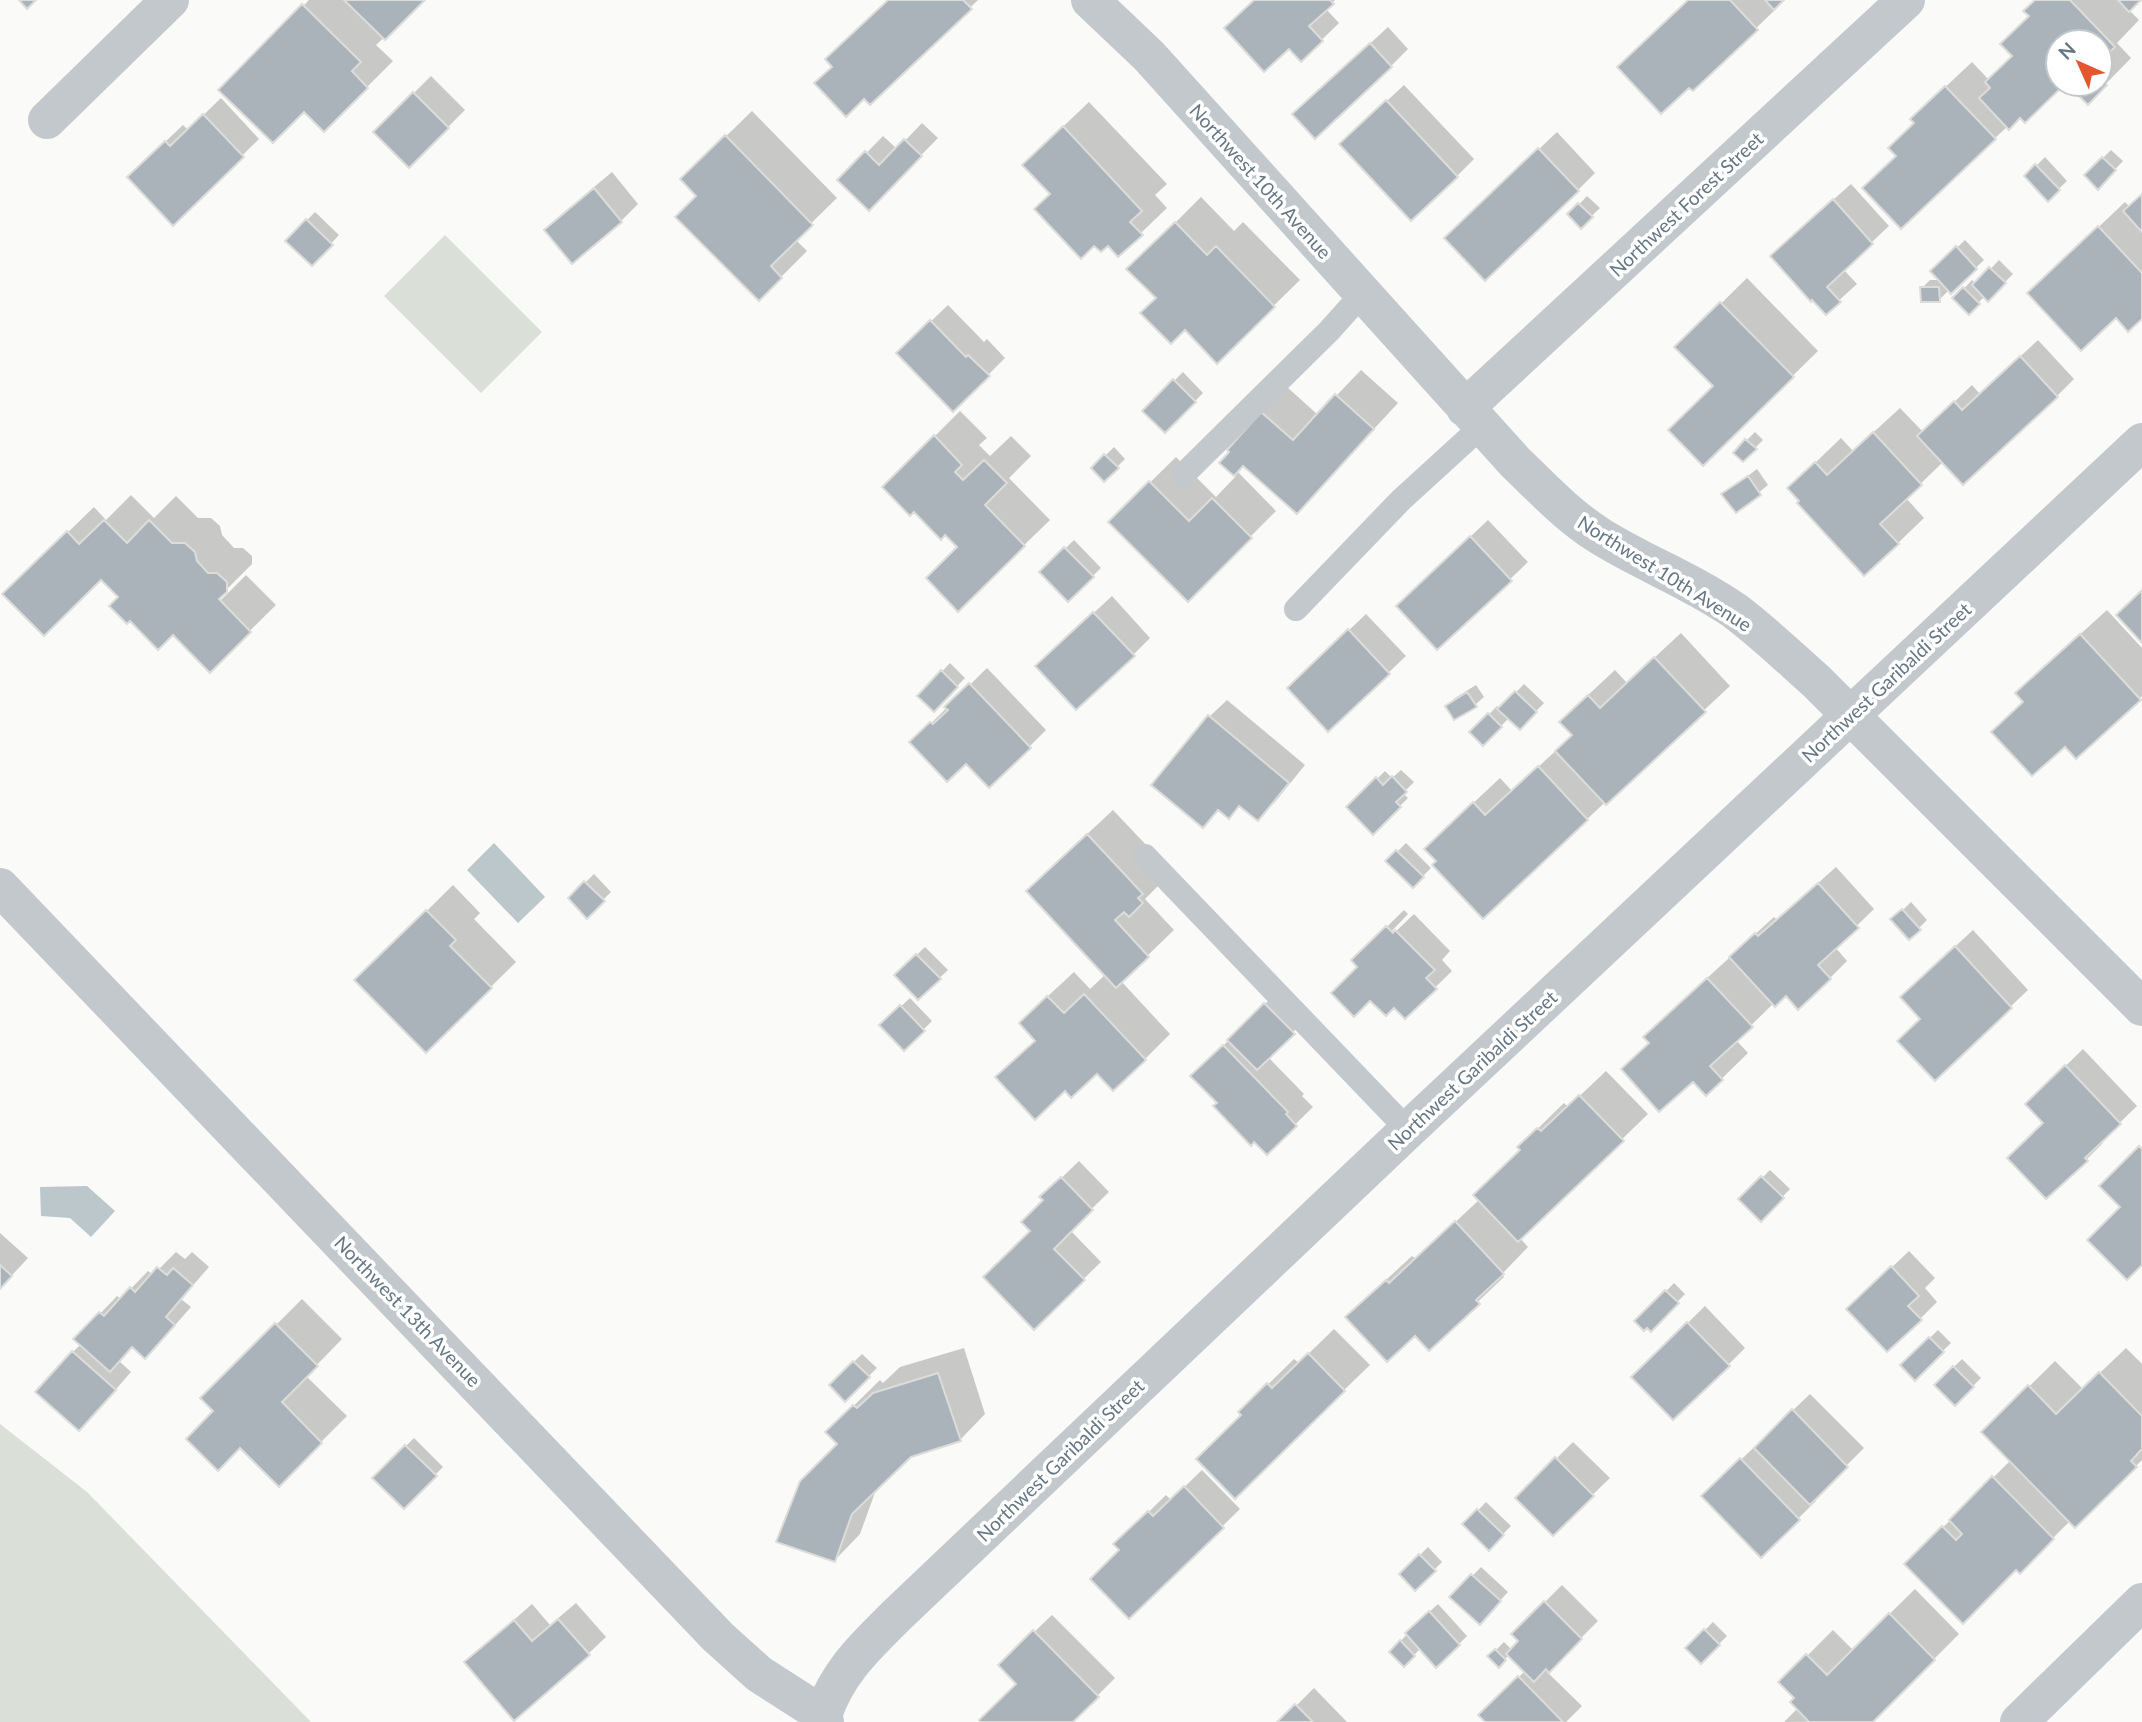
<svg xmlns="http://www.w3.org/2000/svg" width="2142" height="1722" viewBox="0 0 2142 1722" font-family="Lato,sans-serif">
  <rect width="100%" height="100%" fill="#fafaf8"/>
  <!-- green -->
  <path fill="#dadfd7" d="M445 235 542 332 481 393 384 296Z
    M0 1424 87 1492 311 1722H0Z"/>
  <!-- water -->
  <path fill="#bbc7cb" d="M494 843 545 897 518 923 467 870Z
    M87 1186 115 1211 91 1237 70 1218 41 1216 40 1187Z"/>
  <!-- shadow -->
  <path fill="#0003" d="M309 0H423L376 45 393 61 324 130 304 110 221 90Z
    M889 0H978L870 103 834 66Z
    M1255 0H1335L1326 9 1339 23 1301 60Z
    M1689 0H1782V3L1693 89Z
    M2037 0H2139L2129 10 2139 20 2117 43 2131 58 2088 102 2070 84H2100V42H2058V84H2062L2008 126 1995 138 1898 156 1916 123 1938 94 1972 62 1989 80 2014 55Z
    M1388 27 1408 49 1391 66 1312 97Z
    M431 76 465 110 409 166 375 132Z
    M1404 85 1474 159 1457 176 1359 127Z
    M221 98 259 139 173 223 146 160 183 125 188 130Z
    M1089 102 1167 184 1155 195 1167 208 1118 255 1052 193 1050 139Z
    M752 111 837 198 795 239 807 251 759 299 698 196 682 179Z
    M922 123 938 138 869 208 840 180 883 136 897 149Z
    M1557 132 1595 173 1578 190 1463 221Z
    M2111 150 2123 161 2098 187 2086 175Z
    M2045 157 2067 181 2048 199 2026 176Z
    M612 172 638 204 621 221 546 231 563 213Z
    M1851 184 1889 226 1843 269 1857 284 1826 312 1789 239Z
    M2142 195V317L2116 316 2029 293 2125 202 2130 207Z
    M1587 196 1600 208 1581 226 1570 214Z
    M1201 197 1234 231 1243 222 1300 280 1217 361 1129 269Z
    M315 212 339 235 312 264 288 240Z
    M1965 240 1984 260 1951 291 1947 287V292L1939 300 1922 288 1930 280H1941L1933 271Z
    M1999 260 2013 274 1988 299 1985 296 1969 312 1955 298 1972 280 1976 284Z
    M1747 278 1818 351 1703 464 1715 386 1677 347Z
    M948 305 984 342 987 339 1005 358 953 410 898 353Z
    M2038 340 2074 379 2057 396 1943 462 1906 498 1924 518 1898 543 1801 501 1789 488 1841 438 1853 451 1900 408 1923 432 1972 385 1980 394Z
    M1361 370 1398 403 1297 512 1244 464 1237 471 1276 511 1188 599 1110 522 1176 457 1216 497 1236 476 1222 463 1262 413 1287 387 1318 415Z
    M1183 372 1203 393 1165 431 1144 411Z
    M960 411 987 438 979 445 990 456 1011 436 1031 456 1009 478 1050 520 958 609 960 547 945 533 884 487Z
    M1755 432 1763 440 1743 460 1735 452Z
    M1114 447 1125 459 1104 480 1093 468Z
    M1757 469 1768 485 1736 511 1724 494Z
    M131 495 154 518 176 496 198 518H211L220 526 222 535 234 548H243L252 556V564L212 604 214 607 246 575 276 605 210 670 173 633 120 597 101 578 30 569 94 507 106 520Z
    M1488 520 1528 562 1438 648 1415 589Z
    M1074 540 1101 568 1068 600 1041 572Z
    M1112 596 1150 638 1133 655 1055 649Z
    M2107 610 2142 648V696L2076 756 2024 701 2043 668Z
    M1366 614 1406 656 1328 730 1306 671Z
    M1681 633 1730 686 1483 916 1452 823 1500 778 1512 791 1573 735 1587 696 1615 670 1627 683Z
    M950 663 965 678 934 710 919 696Z
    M987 668 1046 730 1029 747 966 762 912 742Z
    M1524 684 1544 703 1520 728 1509 718 1483 744 1472 732 1497 706 1500 709Z
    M1476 685 1484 697 1475 705 1447 706 1455 698Z
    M1227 700 1305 765 1275 802 1258 819 1240 804 1220 809 1203 826 1209 717Z
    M1401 770 1414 782 1403 793 1408 798 1373 833 1349 807 1385 771 1392 778Z
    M1113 810 1167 867V877L1145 899 1174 930 1121 981 1170 1034 1145 1059 1097 1072 1037 1040 1047 997 1074 972 1090 989 1106 974 1054 865Z
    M1406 843 1431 868 1413 886 1388 861Z
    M1836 867 1874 909 1835 947 1847 961 1830 978 1786 994 1774 1003 1736 1040 1748 1053 1706 1094 1651 1042 1671 1011 1774 917 1777 920Z
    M594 874 611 892 587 916 570 898Z
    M453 885 480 913 474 919 516 962 426 1051 357 980Z
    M1911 902 1927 920 1909 938 1893 920Z
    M1404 910 1408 914 1388 935 1390 937 1414 914 1450 951 1442 960 1452 971 1405 1017 1353 960Z
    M1973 930 2028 990 1935 1078 1922 1018 1919 980Z
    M925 947 948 970 918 998 896 975Z
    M1282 987 1310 1015 1268 1057 1304 1094 1302 1096 1313 1107 1267 1152 1193 1076Z
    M910 998 932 1021 904 1049 881 1025Z
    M2083 1049 2137 1106 2101 1141 2103 1143 2086 1160 2046 1123 2044 1087Z
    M1606 1071 1648 1114 1520 1238 1528 1247 1502 1274 1504 1277 1429 1348 1373 1292 1412 1256 1416 1259 1480 1199 1522 1150 1519 1147 1564 1103 1568 1107Z
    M1079 1161 1109 1192 1070 1230 1101 1262 1034 1327 1032 1231 1045 1200 1042 1197Z
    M1770 1170 1790 1189 1761 1219 1741 1199Z
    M0 1233 28 1258 0 1288Z
    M1909 1251 1935 1278 1925 1288 1937 1302 1920 1319 1866 1292Z
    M176 1252 185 1259 192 1252 209 1267 181 1299 191 1307 162 1340 133 1346 119 1361 131 1372 96 1412 73 1352 81 1344 76 1339 117 1296 121 1299 148 1271 153 1275Z
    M1674 1283 1685 1294 1651 1329 1637 1321Z
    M302 1299 342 1339 306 1376 347 1416 279 1484 203 1398Z
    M1705 1306 1745 1348 1728 1365 1633 1377Z
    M1334 1329 1370 1365 1344 1390 1243 1415 1240 1412 1294 1359 1299 1363Z
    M1938 1330 1951 1343 1915 1378 1902 1365Z
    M964 1348 985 1414 960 1440 910 1455 877 1487 860 1534 835 1560 839 1444 827 1432 880 1380 883 1383 900 1367Z
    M2126 1348 2142 1364V1460L2075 1526 2070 1521 2020 1571 2016 1568 1906 1564 2011 1460 1983 1432 2055 1361 2083 1389Z
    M862 1354 877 1368 845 1399 831 1385Z
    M1962 1359 1981 1378 1955 1404 1936 1385Z
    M1810 1394 1864 1448 1813 1499 1816 1501 1761 1555 1703 1496Z
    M414 1438 443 1467 404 1506 374 1478Z
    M1573 1442 1610 1478 1553 1533 1517 1498Z
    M1202 1470 1240 1509 1130 1617 1122 1550 1116 1544 1166 1495 1171 1500Z
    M1486 1502 1511 1526 1489 1548 1465 1524Z
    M1428 1547 1442 1562 1415 1589 1401 1574Z
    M1481 1567 1508 1592 1488 1614 1452 1597Z
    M1562 1585 1598 1621 1547 1672 1582 1706 1566 1722H1487L1481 1715 1525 1671 1509 1655 1499 1665 1490 1656 1504 1642 1512 1650 1521 1641 1513 1634Z
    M1915 1589 1959 1634 1872 1721 1784 1722 1798 1708 1796 1698 1781 1682 1833 1630 1853 1650Z
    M576 1603 606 1637 588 1654 466 1662 532 1604 550 1625Z
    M1438 1604 1467 1636 1459 1644 1421 1648 1404 1665 1391 1652 1415 1625Z
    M1052 1615 1115 1678 1071 1722H983L1019 1684 1000 1665Z
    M1713 1622 1727 1636 1701 1662 1687 1648Z
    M1314 1688 1347 1722H1280Z"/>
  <!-- building -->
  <path fill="#aab3b9" stroke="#dcdcda" stroke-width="2" d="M19 0H36L27 9Z
    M344 0H425L385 40Z
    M888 0H963L972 9 870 105 864 99 846 117 814 83 832 67 825 59Z
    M1254 0H1330L1334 4 1309 26 1323 41 1301 62 1289 49 1264 72 1224 28Z
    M1688 0H1730L1758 30 1693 91 1689 88 1661 114 1617 67Z
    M1765 0H1784L1774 10Z
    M2035 0H2070L2115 47 2100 61V42H2058V84H2065L2025 123 2020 118 2009 130 1979 98 1990 88 1985 82 2012 56 2000 44 2029 16 2023 11Z
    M2118 0H2141L2129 12Z
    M302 4 361 62 352 71 368 88 324 132 304 112 273 143 218 90Z
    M1370 43 1392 67 1315 139 1292 114Z
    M2100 78 2107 85 2088 105 2067 84H2100Z
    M1945 86 1996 139 1901 229 1862 188 1896 156 1888 148 1914 123 1910 119Z
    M413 92 449 128 409 168 373 132Z
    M1386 100 1458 177 1411 221 1339 144Z
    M203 114 244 157 173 226 127 177 165 141 170 146Z
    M1063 126 1142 211 1130 222 1143 235 1118 257 1108 246 1101 252 1094 246 1081 259 1034 209 1050 194 1022 165Z
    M725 135 813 225 771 266 782 278 759 301 675 217 696 196 680 179Z
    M904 139 922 156 869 211 837 180 865 151 879 165Z
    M1538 148 1579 191 1485 281 1444 238Z
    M2102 157 2116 170 2098 190 2084 175Z
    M2035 164 2060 190 2048 202 2024 176Z
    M594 188 622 222 572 264 544 230Z
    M2142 194V232L2123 211Z
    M1833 199 1873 244 1827 287 1841 302 1826 315 1812 300 1811 302 1770 256Z
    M1578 203 1593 217 1581 229 1567 214Z
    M306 219 333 245 312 266 285 241Z
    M1175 222 1207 255 1216 246 1275 307 1217 364 1185 330 1171 344 1140 313 1156 298 1126 269Z
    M2098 226 2142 273V319L2128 332 2116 318 2081 351 2027 293Z
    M1956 246 1977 269 1951 294 1930 271Z
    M1989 267 2006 283 1988 302 1972 285Z
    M1920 287H1939L1940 302H1921Z
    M1963 287 1980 304 1969 315 1952 298Z
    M1720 302 1794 377 1703 466 1668 430 1713 386 1674 347Z
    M930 320 966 357 968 355 990 376 953 412 896 353Z
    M2020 356 2058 397 1963 485 1917 436 1954 401 1962 410Z
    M1173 379 1196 402 1165 433 1142 411Z
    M1335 394 1374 429 1297 514 1243 466 1234 476 1219 463 1229 452 1227 450 1261 412 1293 440Z
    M1873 432 1922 485 1880 524 1899 544 1864 576 1797 503 1799 501 1787 488 1815 462 1827 475Z
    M934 435 962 465 955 472 963 480 984 460 1007 483 985 505 1025 546 958 612 926 578 957 547 945 535 941 540 914 512 910 516 882 487Z
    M1745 439 1757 449 1743 462 1733 453Z
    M1104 454 1119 468 1104 482 1091 468Z
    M1748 476 1761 495 1736 513 1721 494Z
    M1149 481 1189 521 1212 498 1252 538 1188 602 1108 522Z
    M104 520 127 543 149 520 172 543H185L195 552 197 561 208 573H217L227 582V592L219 599 251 632 210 673 173 635 158 650 130 621 127 624 109 606 118 597 101 580 44 636 2 594 67 531 79 544Z
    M1470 536 1512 581 1437 650 1396 606Z
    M1064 547 1094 577 1068 602 1039 572Z
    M2142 590V643L2116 615Z
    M1093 612 1135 656 1076 710 1035 666Z
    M1348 629 1390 674 1328 732 1287 688Z
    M2080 634 2141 700 2076 759 2065 747 2032 776 1991 732 2023 702 2015 693Z
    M1654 657 1706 712 1606 805 1555 751 1572 735 1559 722 1588 695 1600 708Z
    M941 670 958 687 934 712 917 696Z
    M969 683 1031 748 989 788 966 764 947 782 909 742 930 722 933 724 948 710 944 707Z
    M1515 691 1537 712 1520 730 1497 709Z
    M1467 692 1477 707 1454 720 1445 706Z
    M1488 713 1502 727 1483 746 1469 732Z
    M1208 715 1289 783 1258 821 1239 806 1229 819 1218 810 1203 828 1151 785Z
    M1538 766 1588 820 1483 919 1432 865 1436 861 1424 849 1473 802 1485 815Z
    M1392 776 1407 792 1396 802 1401 807 1373 835 1346 807 1376 777 1383 785Z
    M1087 834 1143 894 1138 898 1143 903 1129 917 1124 912 1115 920 1149 957 1116 988 1026 891Z
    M1396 850 1424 877 1413 888 1385 861Z
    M584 881 605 901 587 919 568 898Z
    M1818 883 1859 928 1818 965 1831 979 1798 1010 1786 996 1775 1007 1729 957 1755 933 1758 936Z
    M1902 909 1921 930 1909 940 1890 919Z
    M426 910 456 940 450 946 492 988 426 1053 354 980Z
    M1386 926 1393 933 1395 930 1435 970 1426 978 1437 989 1405 1019 1394 1008 1386 1016 1370 1001 1354 1017 1331 993 1357 967 1351 960Z
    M1955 946 2012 1008 1935 1081 1897 1041 1920 1019 1900 997Z
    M916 954 941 979 918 1000 894 975Z
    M1707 978 1753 1027 1710 1066 1723 1080 1706 1096 1693 1082 1659 1112 1621 1069 1649 1043 1643 1037Z
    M1084 994 1146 1060 1113 1091 1097 1074 1071 1098 1065 1091 1035 1120 995 1077 1035 1041 1019 1023 1047 996 1064 1013Z
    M1264 1003 1295 1034 1257 1070 1227 1040Z
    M900 1005 925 1031 904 1051 879 1025Z
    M1223 1045 1288 1112 1286 1114 1297 1126 1267 1155 1254 1142 1251 1146 1213 1106 1217 1103 1190 1076Z
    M2065 1065 2121 1124 2085 1158 2088 1161 2046 1199 2007 1158 2043 1123 2025 1104Z
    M1579 1095 1624 1141 1518 1242 1473 1195 1520 1150 1517 1147 1537 1128 1541 1131Z
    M2139 1146 2142 1149V1265L2127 1280 2087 1240 2120 1207 2099 1186Z
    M1761 1176 1784 1198 1761 1222 1738 1199Z
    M1061 1177 1093 1210 1054 1249 1085 1280 1034 1330 983 1277 1030 1231 1021 1222 1043 1200 1039 1197Z
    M1455 1221 1504 1274 1476 1300 1480 1304 1429 1351 1415 1336 1387 1362 1345 1317 1386 1280 1389 1283Z
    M0 1265 12 1276 0 1289Z
    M1891 1266 1919 1296 1908 1306 1922 1320 1887 1352 1846 1309Z
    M157 1267 167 1275 173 1268 193 1285 166 1317 175 1325 145 1359 132 1347 110 1372 73 1339 99 1312 104 1316 130 1287 135 1292Z
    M1665 1290 1679 1303 1651 1332 1647 1328 1644 1331 1634 1321Z
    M1687 1322 1730 1366 1673 1420 1631 1377Z
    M275 1323 318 1366 282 1402 322 1443 279 1487 240 1448 218 1471 186 1439 213 1411 200 1398Z
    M1929 1337 1944 1352 1915 1381 1900 1365Z
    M72 1351 116 1390 79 1431 35 1392Z
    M1308 1353 1345 1391 1235 1499 1196 1459 1241 1415 1238 1412 1267 1383 1272 1388Z
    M853 1361 870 1377 845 1402 829 1385Z
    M1953 1366 1974 1387 1955 1406 1934 1385Z
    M2099 1372 2142 1416V1449L2131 1461 2137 1467 2075 1528 1981 1432 2028 1385 2056 1414Z
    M938 1373 961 1441 911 1457 852 1514 835 1562 776 1542 800 1481 837 1444 825 1432 853 1405 857 1408 873 1393Z
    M1792 1409 1848 1467 1810 1505 1754 1448Z
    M405 1445 437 1476 404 1509 372 1478Z
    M1555 1457 1594 1496 1553 1536 1515 1498Z
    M1740 1458 1800 1520 1761 1558 1701 1496Z
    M1992 1476 2054 1539 2020 1574 2016 1570 1963 1624 1904 1564 1942 1526 1956 1540 1962 1534 1949 1520Z
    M1184 1486 1224 1528 1129 1619 1090 1579 1119 1550 1113 1544 1148 1511 1153 1516Z
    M1477 1509 1504 1535 1489 1551 1462 1524Z
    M1419 1554 1436 1571 1415 1591 1399 1574Z
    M1471 1574 1501 1601 1480 1625 1449 1597Z
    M1544 1601 1582 1639 1549 1673 1546 1669 1534 1682 1506 1654 1518 1641 1511 1634Z
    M1429 1611 1460 1645 1436 1668 1405 1633Z
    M1889 1613 1935 1660 1873 1722H1809L1790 1702 1794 1698 1778 1682 1806 1654 1827 1675Z
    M558 1619 590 1655 514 1721 464 1662 514 1620 532 1641Z
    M1704 1629 1720 1645 1701 1664 1685 1648Z
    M1033 1630 1099 1697 1073 1722H980L979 1720 1016 1684 998 1665Z
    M1400 1640 1415 1656 1404 1667 1389 1652Z
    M1495 1649 1506 1660 1499 1668 1487 1656Z
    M1518 1676 1563 1722H1485L1478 1715Z
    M1295 1704 1313 1722H1277Z"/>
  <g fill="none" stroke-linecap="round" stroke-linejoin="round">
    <!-- service -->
    <path stroke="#c3c8cc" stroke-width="24" d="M1183 475 1329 331 1363 293
      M1296 609 1401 500 1482 426
      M1145 856 1408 1130"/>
    <!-- minor -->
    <path stroke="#c3c8cc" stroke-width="38" d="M1090 0 1149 56 1515 462C1542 488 1568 516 1600 536 1643 563 1692 581 1735 611 1763 632 1789 657 1816 681L2142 1007
      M47 120 170 0
      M1465 408 1906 0
      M0 887 718 1637 759 1674 823 1715 825 1722
      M823 1715C838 1671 865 1647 897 1615L1408 1130 2142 442
      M2019 1722 2142 1602"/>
  </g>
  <g text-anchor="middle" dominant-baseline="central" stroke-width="7" stroke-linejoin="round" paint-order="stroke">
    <!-- street labels -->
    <g font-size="19" fill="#657683" stroke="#fff">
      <text transform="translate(1261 181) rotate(48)">Northwest 10th Avenue</text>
      <text transform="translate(1686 204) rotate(-43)">Northwest Forest Street</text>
      <text transform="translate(1665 573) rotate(32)">Northwest 10th Avenue</text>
      <text transform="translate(1886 682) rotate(-43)">Northwest Garibaldi Street</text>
      <text transform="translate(1472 1070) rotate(-43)">Northwest Garibaldi Street</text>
      <text transform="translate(408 1311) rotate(46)">Northwest 13th Avenue</text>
      <text transform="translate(1060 1460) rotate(-44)">Northwest Garibaldi Street</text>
    </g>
  </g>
  <!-- north arrow -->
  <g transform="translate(2079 63) rotate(315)"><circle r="33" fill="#ffffff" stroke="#c1c8cd" stroke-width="2"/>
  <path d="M0-5L12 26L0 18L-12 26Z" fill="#e4572e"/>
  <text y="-10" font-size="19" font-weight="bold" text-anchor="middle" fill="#657683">N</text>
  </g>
</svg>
